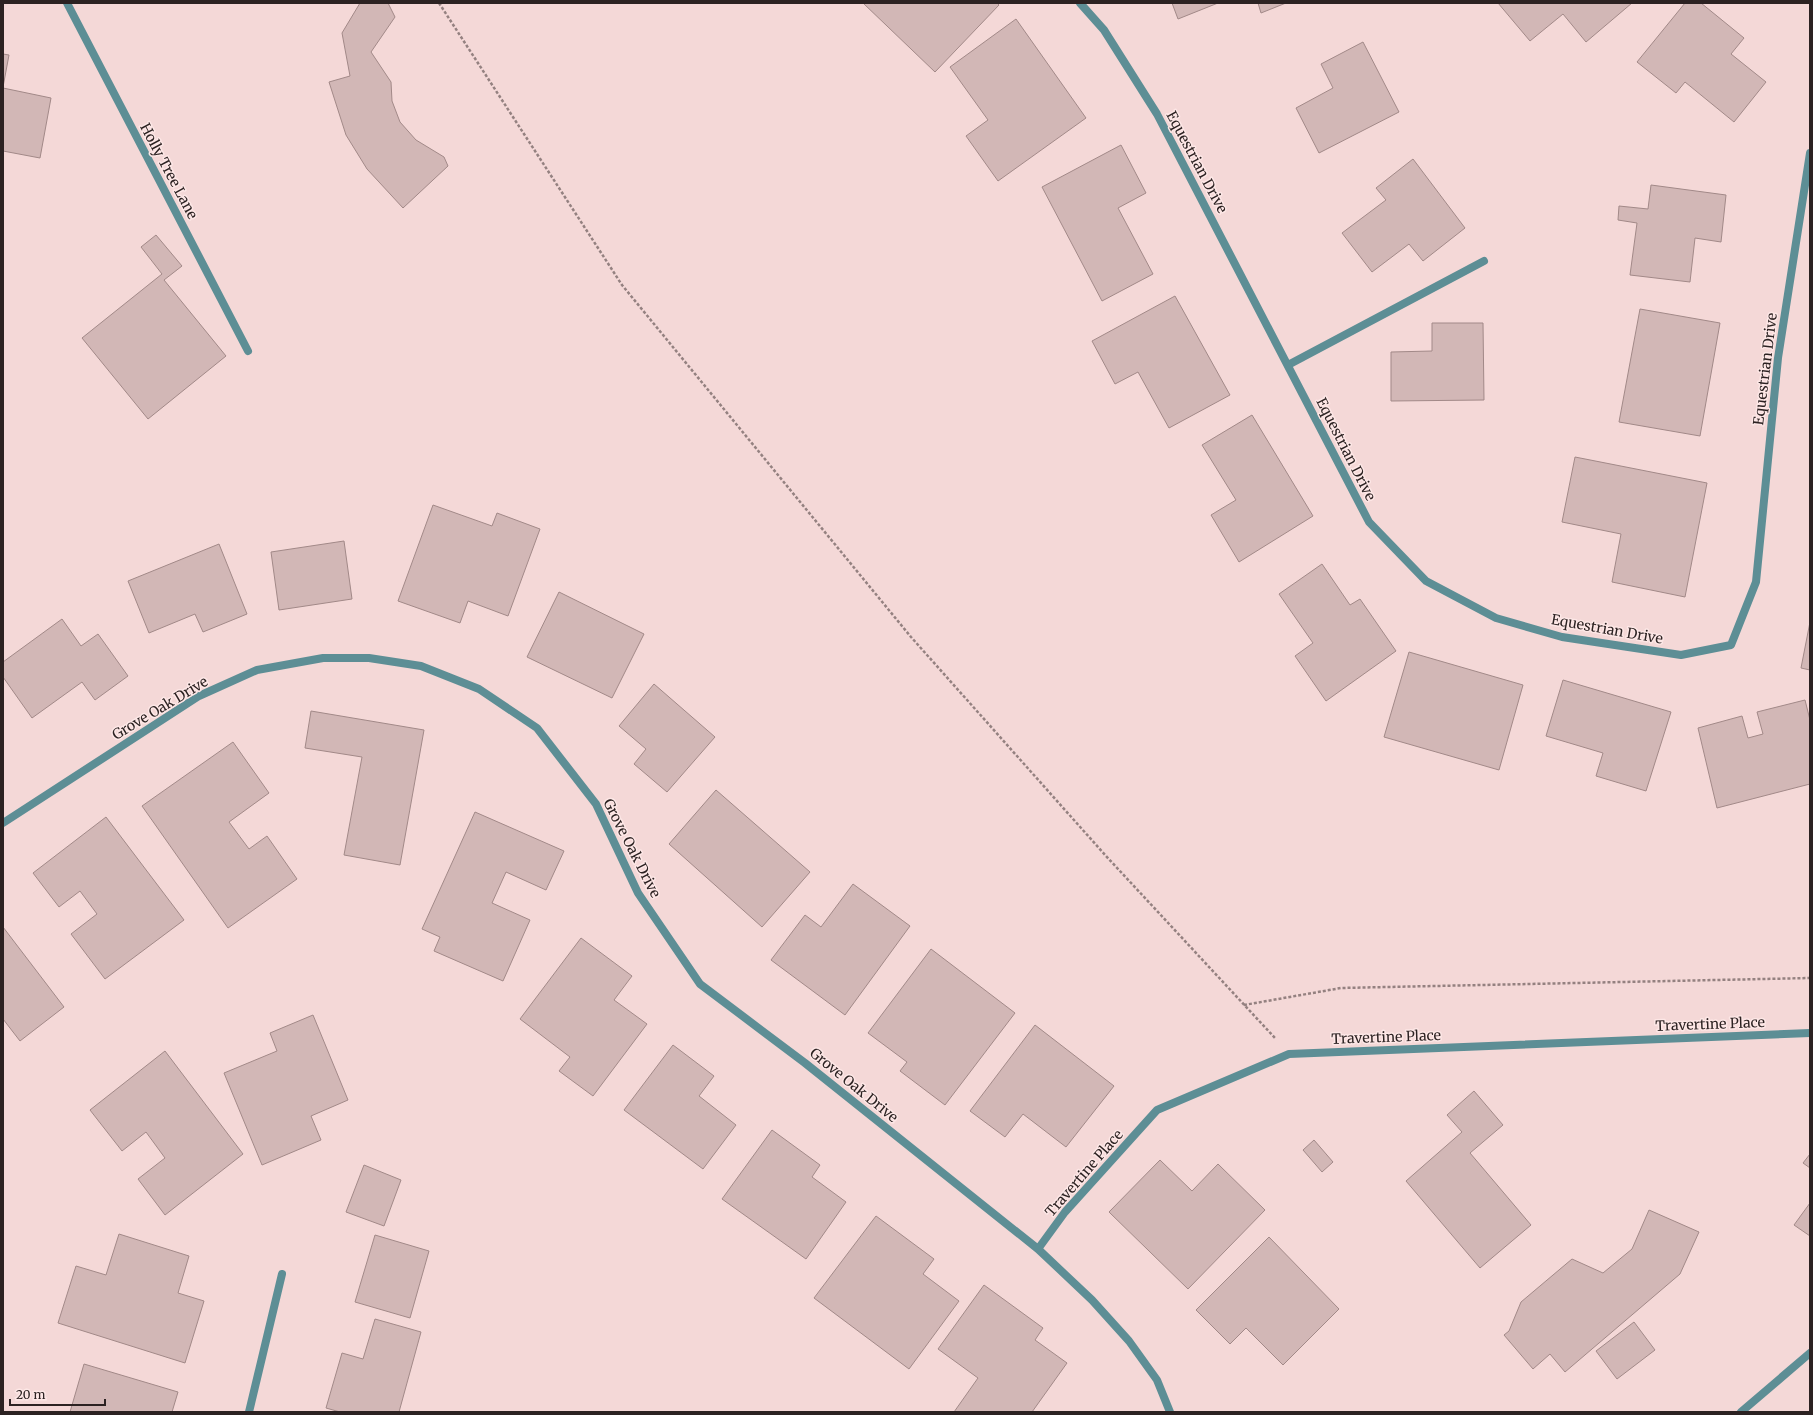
<svg xmlns="http://www.w3.org/2000/svg" width="1813" height="1415" viewBox="0 0 1813 1415" font-family="Merriweather,serif">
  <rect width="100%" height="100%" fill="#f4d8d7"/>
  <!-- building -->
  <path fill="#d2b7b6" stroke="#a28988" d="M360 3H388L395 17 371 52 391 82 392 101 400 122 416 140 444 157 448 166 403 208 367 169 346 135 329 82 350 76 342 33Z
    M863 3H997L999 5 935 72Z
    M1172 3H1218L1178 19Z
    M1258 3H1286L1261 13Z
    M1498 3H1632L1586 42 1563 14 1530 41Z
    M1685 3H1701L1744 38 1731 54 1766 82 1734 122 1685 82 1676 93 1637 62Z
    M1016 19 1086 118 998 181 966 136 988 120 950 67Z
    M1363 42 1399 112 1319 153 1296 108 1333 88 1321 64Z
    M3 54 9 55 3 87Z
    M3 88 51 98 40 158 3 151Z
    M1121 145 1146 193 1118 208 1153 274 1102 301 1042 187Z
    M1413 159 1465 228 1423 261 1409 244 1372 272 1342 233 1386 200 1376 188Z
    M1651 185 1726 195 1721 242 1695 238 1690 282 1630 275 1637 223 1618 220 1619 206 1648 209Z
    M156 235 182 266 164 280 226 356 148 419 82 338 162 274 141 247Z
    M1175 296 1230 395 1169 428 1138 372 1115 384 1092 341Z
    M1640 309 1720 323 1700 436 1619 422Z
    M1432 323H1483L1484 400 1391 401V352L1432 351Z
    M1252 415 1313 516 1239 562 1211 515 1236 500 1202 445Z
    M1575 457 1707 483 1685 597 1612 582 1621 534 1562 522Z
    M433 505 492 526 497 513 540 529 508 616 468 601 460 623 398 601Z
    M344 541 352 599 279 610 271 552Z
    M219 544 247 614 203 632 195 614 149 633 128 581Z
    M1322 564 1350 605 1360 599 1396 651 1326 701 1295 656 1313 643 1279 594Z
    M559 592 644 634 612 698 527 657Z
    M62 619 81 646 98 634 128 676 95 700 82 682 32 718 3 677V662Z
    M1810 622V670L1801 668Z
    M1409 652 1523 685 1499 770 1384 737Z
    M1563 680 1671 712 1646 791 1596 776 1603 753 1546 736Z
    M654 684 715 737 667 792 634 764 646 749 619 726Z
    M1805 700 1810 720V784L1717 808 1698 728 1742 716 1748 738 1763 734 1757 712Z
    M311 711 424 730 400 865 344 855 362 757 305 748Z
    M233 742 269 793 229 822 249 849 267 836 297 879 228 928 142 806Z
    M716 790 810 872 762 927 669 844Z
    M475 812 564 851 546 890 506 872 492 903 530 920 503 981 434 951 440 937 422 929Z
    M106 817 184 920 105 979 71 934 97 914 80 891 59 907 33 873Z
    M853 884 910 926 845 1015 771 960 805 915 821 927Z
    M3 927 64 1007 20 1041 3 1019Z
    M581 938 632 976 614 1000 647 1024 593 1096 559 1071 570 1057 520 1019Z
    M931 949 1015 1013 945 1105 900 1071 907 1062 868 1033Z
    M313 1015 348 1100 311 1116 321 1140 262 1165 224 1073 277 1051 270 1033Z
    M1035 1025 1114 1086 1066 1147 1023 1114 1005 1137 970 1111Z
    M673 1045 714 1076 699 1096 736 1125 703 1169 624 1110Z
    M165 1051 243 1154 165 1215 138 1179 165 1158 146 1132 122 1151 90 1110Z
    M1474 1091 1503 1125 1470 1153 1531 1225 1480 1268 1406 1181 1462 1132 1447 1115Z
    M772 1130 820 1165 812 1177 846 1202 806 1259 722 1199Z
    M1314 1140 1333 1162 1322 1172 1303 1150Z
    M1810 1154V1168L1803 1163Z
    M1160 1160 1192 1191 1218 1164 1265 1210 1188 1289 1109 1212Z
    M364 1165 401 1180 384 1226 346 1212Z
    M1810 1203V1236L1794 1225Z
    M1649 1210 1699 1232 1680 1274 1565 1372 1550 1354 1533 1369 1504 1335 1509 1331 1521 1302 1572 1259 1603 1273 1632 1249Z
    M876 1216 934 1259 923 1274 959 1301 909 1369 814 1298Z
    M119 1234 189 1256 178 1293 204 1301 185 1363 58 1323 76 1266 106 1275Z
    M375 1235 429 1251 410 1318 355 1302Z
    M1269 1237 1339 1309 1283 1365 1246 1328 1230 1344 1196 1310Z
    M984 1285 1043 1328 1035 1340 1067 1363 1032 1412H954L978 1378 938 1349Z
    M375 1319 421 1332 399 1412H340L326 1408 342 1353 363 1359Z
    M1634 1322 1655 1350 1617 1379 1596 1351Z
    M84 1364 178 1392 172 1412H70Z"/>
  <g fill="none" stroke-linecap="round" stroke-linejoin="round">
    <!-- path -->
    <path stroke="#948180" stroke-width="2.5" stroke-dasharray="3 2" stroke-linecap="butt" d="M439 3 622 285 911 637 1106 856 1275 1038
      M1244 1005 1341 988 1810 978"/>
    <!-- service -->
    <path stroke="#5d8e95" stroke-width="8" d="M1288 365 1484 261"/>
    <!-- minor -->
    <path stroke="#5d8e95" stroke-width="8" d="M67 3 248 351
      M1080 3 1104 30 1157 114 1369 522 1426 581 1496 618 1562 637 1681 655 1731 645 1756 582 1778 358 1810 153
      M3 823 199 696 257 670 323 658H369L421 666 479 689 537 728 596 804 638 893 700 984 805 1063 1038 1249 1092 1300 1129 1341 1157 1380 1170 1412
      M1038 1249 1065 1212 1157 1110 1289 1054 1810 1033
      M249 1412 282 1274"/>
    <!-- tertiary -->
    <path stroke="#5d8e95" stroke-width="8" d="M1741 1412 1810 1353"/>
  </g>
  <g text-anchor="middle" dominant-baseline="central" stroke-width="3" stroke-linejoin="round" paint-order="stroke">
    <!-- street labels -->
    <g font-size="14" fill="#2c2222" stroke="#fde7e6">
      <text transform="translate(1197 162) rotate(62)">Equestrian Drive</text>
      <text transform="translate(169 171) rotate(62)">Holly Tree Lane</text>
      <text transform="translate(1765 369) rotate(-83)">Equestrian Drive</text>
      <text transform="translate(1346 449) rotate(63)">Equestrian Drive</text>
      <text transform="translate(1607 629) rotate(10)">Equestrian Drive</text>
      <text transform="translate(160 708) rotate(-31)">Grove Oak Drive</text>
      <text transform="translate(632 848) rotate(63)">Grove Oak Drive</text>
      <text transform="translate(1710 1024) rotate(-2)">Travertine Place</text>
      <text transform="translate(1386 1037) rotate(-2)">Travertine Place</text>
      <text transform="translate(854 1085) rotate(39)">Grove Oak Drive</text>
      <text transform="translate(1084 1173) rotate(-49)">Travertine Place</text>
    </g>
  </g>
  <!-- border -->
  <rect width="1813" height="1415" fill="none" stroke="#2c2222" stroke-width="8"/>
  <!-- scale -->
  <path d="M10 1399v6h95v-6" fill="none" stroke="#2c2222" stroke-width="2"/>
  <text x="16" y="1399" font-size="12" fill="#2c2222" stroke="#fde7e6" stroke-width="3" paint-order="stroke">20 m</text>
</svg>
